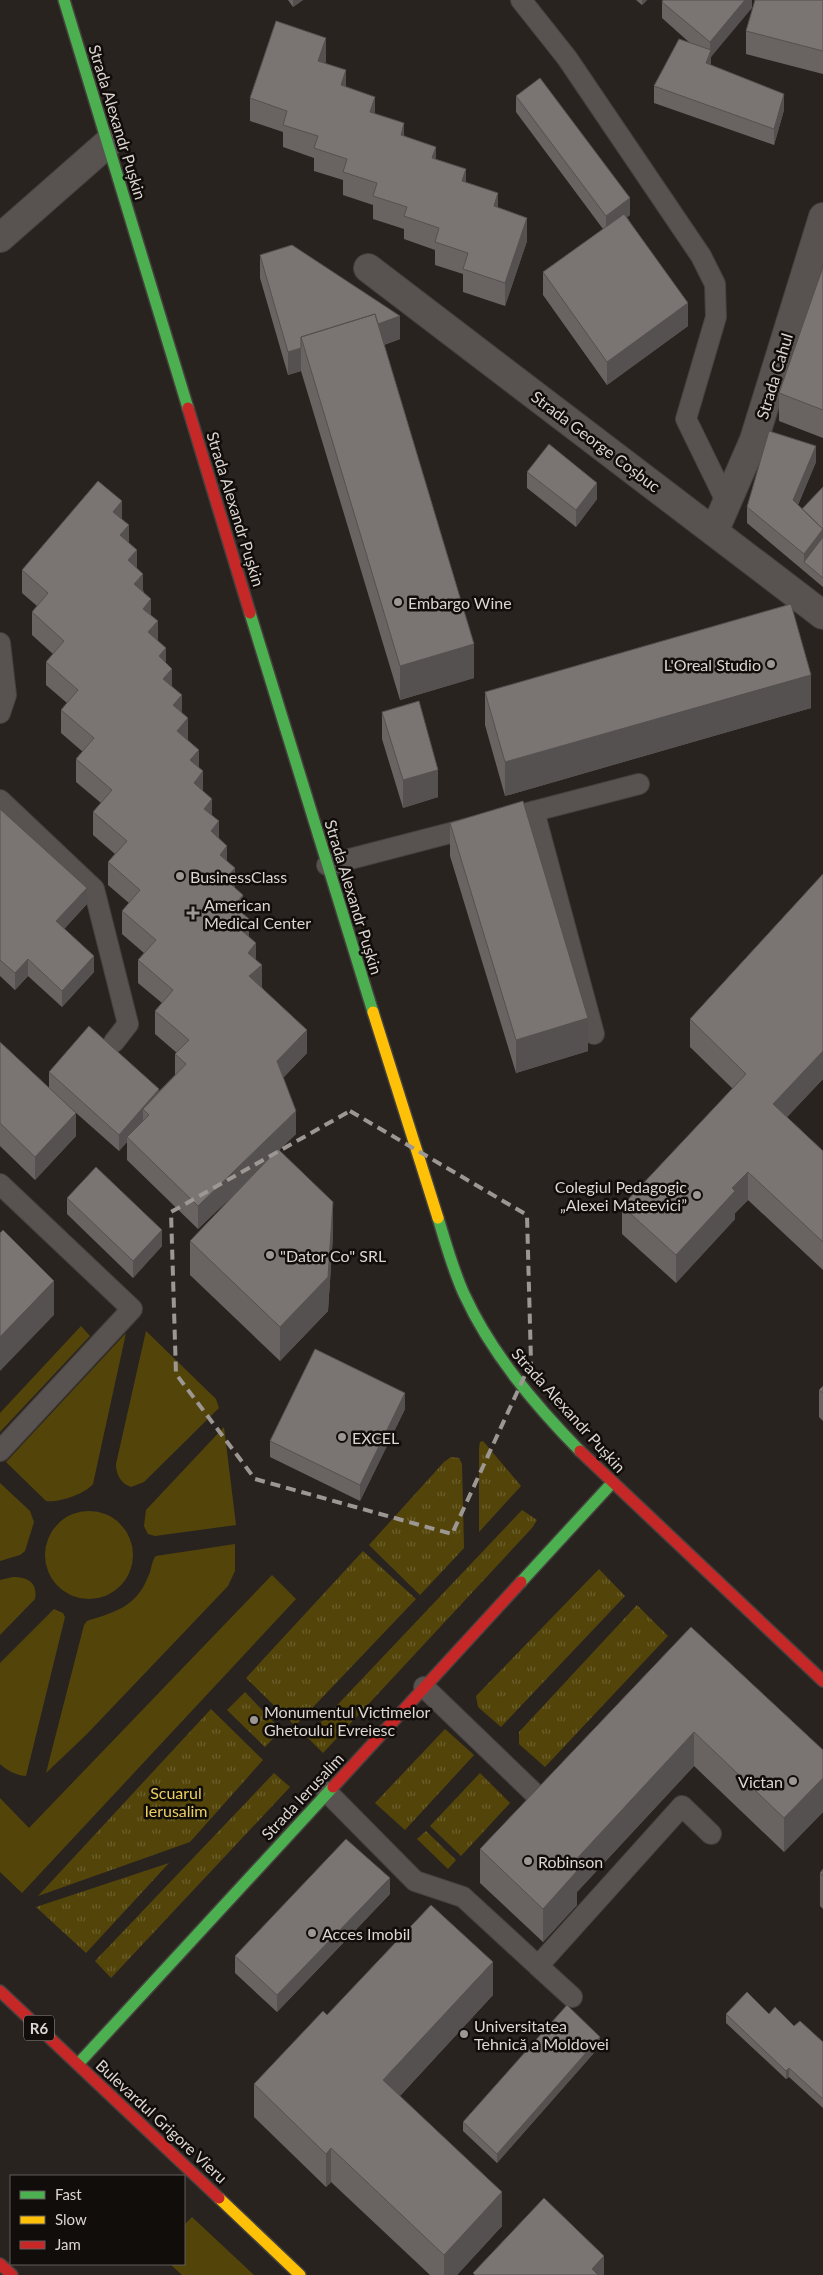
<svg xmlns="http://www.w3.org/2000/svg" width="823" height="2275" viewBox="0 0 823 2275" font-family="Lato,sans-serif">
  <defs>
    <pattern id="park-tufts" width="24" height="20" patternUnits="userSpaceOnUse" patternTransform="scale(1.25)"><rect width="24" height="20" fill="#53450a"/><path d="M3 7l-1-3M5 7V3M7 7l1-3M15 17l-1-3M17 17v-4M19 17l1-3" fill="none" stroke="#6b5f2d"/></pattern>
  </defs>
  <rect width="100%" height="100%" fill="#292320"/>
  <!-- grass -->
  <path fill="#53450a" d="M81 1326 90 1336 0 1432V1413Z
    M146 1331 216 1399 219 1408 144 1482 131 1487C120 1483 116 1474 116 1464Z
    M126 1333 93 1484C85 1494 58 1503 46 1501L6 1462Z
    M224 1427 236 1525 155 1536 148 1534 144 1526 146 1510Z
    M0 1483 30 1511 34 1522 25 1551 20 1555 0 1561Z
    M45 1555a44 44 0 1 1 88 0a44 44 0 1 1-88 0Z
    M235 1544V1571L228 1586 86 1735 46 1773 84 1625 87 1621C115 1612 136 1607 148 1577 152 1570 151 1561 156 1556Z
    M272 1575 296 1599 22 1893 0 1872V1798L29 1828Z
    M13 1577C28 1577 38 1583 35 1599L0 1635V1580Z
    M54 1609 63 1613 65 1617 26 1776C15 1775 8 1771 0 1764V1663Z
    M192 2217 254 2275H182L170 2264H184V2225Z"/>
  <!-- park -->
  <path fill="url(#park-tufts)" d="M483 1441 521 1486 479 1532V1448L480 1442Z
    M451 1457 459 1458 462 1464 464 1548 420 1595 369 1545 444 1462Z
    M522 1510 537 1520 532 1528 323 1753 307 1737Z
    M363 1551 416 1599 295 1726 246 1678Z
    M599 1569 625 1596 501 1727 478 1707 476 1696Z
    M637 1605 668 1636 545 1767 519 1744V1732Z
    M245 1692 281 1730 265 1747 227 1710Z
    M211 1709 263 1760 190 1842 38 1896Z
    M445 1729 474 1755 405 1830 375 1803Z
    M274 1773 290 1787 111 1978 95 1961Z
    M480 1773 510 1803 461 1856 430 1826Z
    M426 1831 456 1860 448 1869 417 1839Z
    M169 1863 86 1953 36 1907Z"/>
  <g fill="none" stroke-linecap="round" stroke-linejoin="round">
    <defs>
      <path id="lane" d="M521 0 567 58 701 256 715 284 716 317 686 419 727 503
        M0 643 6 695 0 713
        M0 800 94 889 128 1024 114 1042
        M534 811 594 1034
        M327 865 639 784
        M0 1184 132 1309 0 1451
        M424 1687 533 1792
        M327 1792 415 1881 463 1897 538 1966 682 1806 711 1834
        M538 1966 572 1997"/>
      <path id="street" d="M0 238 108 143
        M368 268 823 615
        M714 532 754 440 823 217"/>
      <path id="fast" d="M64 0 188 408
        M250 613 373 1012
        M438 1218C446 1244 453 1270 464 1294 491 1353 535 1405 580 1451
        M521 1582 612 1483
        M78 2064 333 1787"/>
      <path id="slow" d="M373 1012 438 1218
        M219 2198 300 2275"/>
      <path id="jam" d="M188 408 250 613
        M580 1451 823 1681
        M333 1787 521 1582
        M0 1991 219 2198
        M0 2264 12 2275"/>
    </defs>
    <!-- lane casing -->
    <use href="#lane" stroke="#45413e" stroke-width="22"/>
    <!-- street casing -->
    <use href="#street" stroke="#45413e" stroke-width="30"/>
    <!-- fast casing -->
    <use href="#fast" stroke="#45413e" stroke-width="14"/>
    <!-- slow casing -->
    <use href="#slow" stroke="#45413e" stroke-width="14"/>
    <!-- jam casing -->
    <use href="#jam" stroke="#45413e" stroke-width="14"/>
    <!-- lane -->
    <use href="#lane" stroke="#585350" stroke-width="20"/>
    <!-- street -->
    <use href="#street" stroke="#585350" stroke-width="28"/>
    <!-- fast -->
    <use href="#fast" stroke="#4caf50" stroke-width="11"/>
    <!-- slow -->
    <use href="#slow" stroke="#ffc107" stroke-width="11"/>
    <!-- jam -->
    <use href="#jam" stroke="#c62828" stroke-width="11"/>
  </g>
  <!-- wall -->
  <path fill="#696462" d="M288 0H303L293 7Z
    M636 0H647L642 5Z
    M752 0 711 57V65L784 110 774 145 654 103V86L690 43 662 18V2Z
    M823 0V74L746 54V31Z
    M326 61 325 63 346 87 375 114 436 159 498 208 527 241 505 306 463 292V274L435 265V250L404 239V229L373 219V205L343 195V180L314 171V158L283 147V132L250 121V98Z
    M516 96 630 215 627 217 688 326 607 385 543 295V272L603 229 516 112Z
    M260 255 400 339 384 345 474 678 400 700 301 371 288 375 260 278Z
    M823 267V438L779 421V393Z
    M816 462 798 505 802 509 823 487V587L747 523V507Z
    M527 472 597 499 576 527 527 488Z
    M122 519 158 640 166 663 172 687 182 713 188 741 199 767 203 792 212 816 243 914 249 936 256 960 262 987 307 1053 283 1078 296 1134 279 1150 333 1235 328 1311 280 1361 190 1275V1241L245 1184 198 1229 127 1160V1142L119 1151 66 1104 76 1136 35 1180 0 1146V1042L49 1088V1072L159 1091 175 1075V1054L177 1053 155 1034V1011L162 1003 138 983V960L144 953 122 934V911L129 903 108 885V862L115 854 93 835V812L101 803 76 782V759L83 752 61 733V710L67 703 46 685V662L53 654 32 635V612L37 606 22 593V570Z
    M485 692 811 708 505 796 485 725Z
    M382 712 438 797 403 808 382 739Z
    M0 809 87 904 64 929 94 972 62 1007 28 976 15 990 0 976Z
    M450 823 588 1051 516 1073 450 856Z
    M823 874V1079L787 1117 823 1151V1270L748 1200 735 1213V1219L676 1283 622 1234V1206L733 1089 690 1047V1019Z
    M67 1198 162 1246 133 1278 67 1214Z
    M823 1386V1421L819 1417V1390Z
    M405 1409 360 1501 270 1457V1441Z
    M691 1627 823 1750V1812L784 1852 694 1766 577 1892V1905L543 1942 480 1883V1849Z
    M823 1869V1909L820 1906V1873Z
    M390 1894 277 2012 235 1973V1956Z
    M493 1995 400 2096 502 2226 457 2275H430L331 2182 326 2187 254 2117V2084L327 2015Z
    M726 2014H769L823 2042V2108L789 2077 786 2079 726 2023Z
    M600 2046 497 2163 463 2131V2122Z"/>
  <!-- shaded-wall -->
  <path fill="#555150" d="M293 0H303L293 7Z
    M642 0H647L642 5Z
    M745 0H752V8L711 57V66L706 63 710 53V42Z
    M326 38V61L318 84V61Z
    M346 70V93L341 85Z
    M784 94V110L774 145V129Z
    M375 97V120L370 112Z
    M404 123V146L401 135Z
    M436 147V170L432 158Z
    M466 169V192L462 181Z
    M498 193V216L494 206Z
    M630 198V215L606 233V216Z
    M527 218V241L505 306V283Z
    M688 303V326L607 385V362Z
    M400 316V339L375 348 304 347Z
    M301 348V371L288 375V352Z
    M816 446V462L793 516V500Z
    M597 483V499L576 527V510Z
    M122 501V524L113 512Z
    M129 525V548L120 535Z
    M823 529V546L804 562V554Z
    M137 550V573L128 560Z
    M143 574V597L134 584Z
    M151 599V622L143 609Z
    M158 621V644L148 632Z
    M474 644V678L400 700V666Z
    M166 648V670L159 656Z
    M172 669V692L163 679Z
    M811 675V708L505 796V762Z
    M182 695V718L173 705Z
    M188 718V741L177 731Z
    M199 750V773L190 760Z
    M438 770V797L403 808V780Z
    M203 771V794L194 783Z
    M212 799V822L204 809Z
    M219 821V844L211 831Z
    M227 846V869L220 855Z
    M235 868V891L225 879Z
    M87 888V904L56 938V921Z
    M243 895V918L234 906Z
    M249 919V942L240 929Z
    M256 943V966L248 953Z
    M94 956V972L62 1007V991Z
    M28 959V976L15 990V973Z
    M262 965V988L249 976Z
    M588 1018V1051L516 1073V1040Z
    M307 1030V1053L277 1084V1061Z
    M823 1051V1079L773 1132V1104Z
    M159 1089V1105L149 1115 143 1109V1124L127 1137V1142L119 1151V1135Z
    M296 1111V1134L198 1229V1206Z
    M76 1113V1136L35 1180V1157Z
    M748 1172V1200L735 1213V1219L676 1283V1255L732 1188Z
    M333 1202V1235L328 1311 280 1361V1327Z
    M162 1230V1246L133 1278V1261Z
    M54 1281V1315L0 1371V1337Z
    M405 1393V1409L360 1501V1485Z
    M694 1732V1766L577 1892V1905L543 1942V1909L571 1865Z
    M823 1778V1812L784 1852V1818Z
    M390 1878V1894L277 2012V1995Z
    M493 1962V1995L383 2114V2080Z
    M600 2037V2046L497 2163V2154Z
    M789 2068V2077L786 2079V2071Z
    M331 2148V2182L326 2187V2154Z
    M502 2192V2226L457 2275H444V2255Z
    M604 2256V2275H592V2269Z"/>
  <!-- building -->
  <path fill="#7a7472" stroke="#555150" d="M663 0H745L710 42 662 2Z
    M755 0H823V51L746 31Z
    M276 21 326 38 318 61 346 70 341 85 375 97 370 112 404 123 401 135 436 147 432 158 466 169 462 181 498 193 494 206 527 218 505 283 463 269 468 253 435 242 439 228 404 216 407 207 373 196 377 183 343 172 347 159 314 148 318 136 283 125 287 111 250 98Z
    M679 39 711 50 706 63 784 94 774 129 654 86Z
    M540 78 630 198 606 216 516 96Z
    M624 214 688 303 607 362 543 272Z
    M292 245 400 316 378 324 375 314 301 337V348L288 352 260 255Z
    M823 267V410L779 393Z
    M375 314 474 644 400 666 301 337Z
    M769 431 816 446 793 500 823 529 804 554 747 507Z
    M549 444 597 483 576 510 527 472Z
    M98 481 122 501 113 512 129 525 120 535 137 550 128 560 143 574 134 584 151 599 143 609 158 621 148 632 166 648 159 656 172 669 163 679 182 695 173 705 188 718 177 731 199 750 190 760 203 771 194 783 212 799 204 809 219 821 211 831 227 846 220 855 235 868 225 879 243 895 234 906 249 919 240 929 256 943 248 953 262 965 249 976 307 1030 277 1061 296 1111 198 1206 127 1137 149 1115 143 1109 186 1064 175 1054 189 1040 155 1011 173 990 138 960 156 940 122 911 140 890 108 862 127 841 93 812 112 790 76 759 94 738 61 710 78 690 46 662 64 641 32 612 48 593 22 570Z
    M823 487V578L804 562 823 537V529L802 509Z
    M791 604 811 675 505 762 485 692Z
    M419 701 438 770 403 780 382 712Z
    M523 801 588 1018 516 1040 450 823Z
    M0 809 87 888 56 921 94 956 62 991 28 959 15 973 0 960Z
    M823 874V1051L773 1104 823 1151V1242L748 1172 732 1188 735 1191 676 1255 622 1206 746 1074 690 1019Z
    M89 1026 159 1089 119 1135 49 1072Z
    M0 1042 76 1113 35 1157 0 1123Z
    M278 1149 333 1202 328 1277 280 1327 190 1241Z
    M96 1167 162 1230 133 1261 67 1198Z
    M3 1230 54 1281 0 1337V1233Z
    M315 1349 405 1393 360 1485 270 1441Z
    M823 1386V1393L819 1390Z
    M691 1627 823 1750V1778L784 1818 694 1732 571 1865 577 1871 543 1909 480 1849Z
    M346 1839 390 1878 277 1995 235 1956Z
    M823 1869V1876L820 1873Z
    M431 1905 493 1962 383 2080 502 2192 444 2255 331 2148 326 2154 254 2084 323 2011 327 2015Z
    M747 1992 769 2014 775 2007 794 2026 800 2021 823 2042V2099L789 2068 786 2071 726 2014Z
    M567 2005 600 2037 497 2154 463 2122Z
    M544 2198 604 2256 592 2269 598 2275H475L473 2273Z"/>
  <!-- marked area -->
  <path fill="none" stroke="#9d9793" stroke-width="4" stroke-dasharray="10 6" stroke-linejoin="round" d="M350 1111 527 1215 531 1362 452 1534 255 1479 176 1374 171 1212Z"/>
  <!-- markers -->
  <g fill="#9d9793" stroke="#110d0a" stroke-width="2">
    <circle cx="398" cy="602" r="5"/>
    <circle cx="771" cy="664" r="5"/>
    <circle cx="180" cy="876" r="5"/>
    <path d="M190.5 905.5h5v5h5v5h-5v5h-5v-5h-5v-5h5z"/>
    <circle cx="697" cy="1195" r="5"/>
    <circle cx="270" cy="1255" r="5"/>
    <circle cx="342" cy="1437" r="5"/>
    <circle cx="254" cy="1720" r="5"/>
    <circle cx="793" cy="1781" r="5"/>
    <circle cx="528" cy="1861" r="5"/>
    <circle cx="312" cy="1933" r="5"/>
    <circle cx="464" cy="2034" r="5"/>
  </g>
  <g text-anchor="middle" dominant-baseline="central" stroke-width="5" stroke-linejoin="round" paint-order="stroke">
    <!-- shield labels -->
    <rect fill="#110d0a" stroke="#9f9995" stroke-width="1" x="24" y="2015.5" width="30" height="25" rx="4"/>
    <g font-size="15" font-weight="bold" fill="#dcd5d1">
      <text x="39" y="2028">R6</text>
    </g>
    <!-- street labels -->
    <g font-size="16" fill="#dcd5d1" stroke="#110d0a">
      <text transform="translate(118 122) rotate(73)">Strada Alexandr Pușkin</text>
      <text transform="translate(774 376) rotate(-73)">Strada Cahul</text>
      <text transform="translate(596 441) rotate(37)">Strada George Coșbuc</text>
      <text transform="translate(236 509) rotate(73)">Strada Alexandr Pușkin</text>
      <text transform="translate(354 897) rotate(73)">Strada Alexandr Pușkin</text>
      <text transform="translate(569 1410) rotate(48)">Strada Alexandr Pușkin</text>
      <text transform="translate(302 1796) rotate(-47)">Strada Ierusalim</text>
      <text transform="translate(162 2121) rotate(43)">Bulevardul Grigore Vieru</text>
    </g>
    <!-- poi labels -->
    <g font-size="16" fill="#dcd5d1" stroke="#110d0a" text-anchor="start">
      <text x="408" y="602">Embargo Wine</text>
      <text x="761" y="664" text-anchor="end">L'Oreal Studio</text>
      <text x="190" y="876">BusinessClass</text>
      <text x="204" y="904">American<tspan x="204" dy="18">Medical Center</tspan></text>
      <text x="687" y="1186" text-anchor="end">Colegiul Pedagogic<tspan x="687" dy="18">„Alexei Mateevici”</tspan></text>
      <text x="280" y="1255">"Dator Co" SRL</text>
      <text x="352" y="1437">EXCEL</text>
      <text x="264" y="1711">Monumentul Victimelor<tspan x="264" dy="18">Ghetoului Evreiesc</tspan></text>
      <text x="783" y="1781" text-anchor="end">Victan</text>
      <text x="538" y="1861">Robinson</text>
      <text x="322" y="1933">Acces Imobil</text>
      <text x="474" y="2025">Universitatea<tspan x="474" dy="18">Tehnică a Moldovei</tspan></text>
    </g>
    <!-- park labels -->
    <g font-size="16" fill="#eccf61" stroke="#110d0a">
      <text x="176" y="1792">Scuarul<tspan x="176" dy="18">Ierusalim</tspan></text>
    </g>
  </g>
  <!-- legend -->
  <rect x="10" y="2175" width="175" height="90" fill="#110d0a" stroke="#625d5a"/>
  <rect x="20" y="2191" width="25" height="8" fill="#4caf50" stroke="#625d5a"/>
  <text x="55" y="2200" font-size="15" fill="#dcd5d1">Fast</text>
  <rect x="20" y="2216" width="25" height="8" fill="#ffc107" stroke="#625d5a"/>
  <text x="55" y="2225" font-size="15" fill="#dcd5d1">Slow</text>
  <rect x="20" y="2241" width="25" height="8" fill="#c62828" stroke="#625d5a"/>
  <text x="55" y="2250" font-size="15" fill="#dcd5d1">Jam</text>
</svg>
